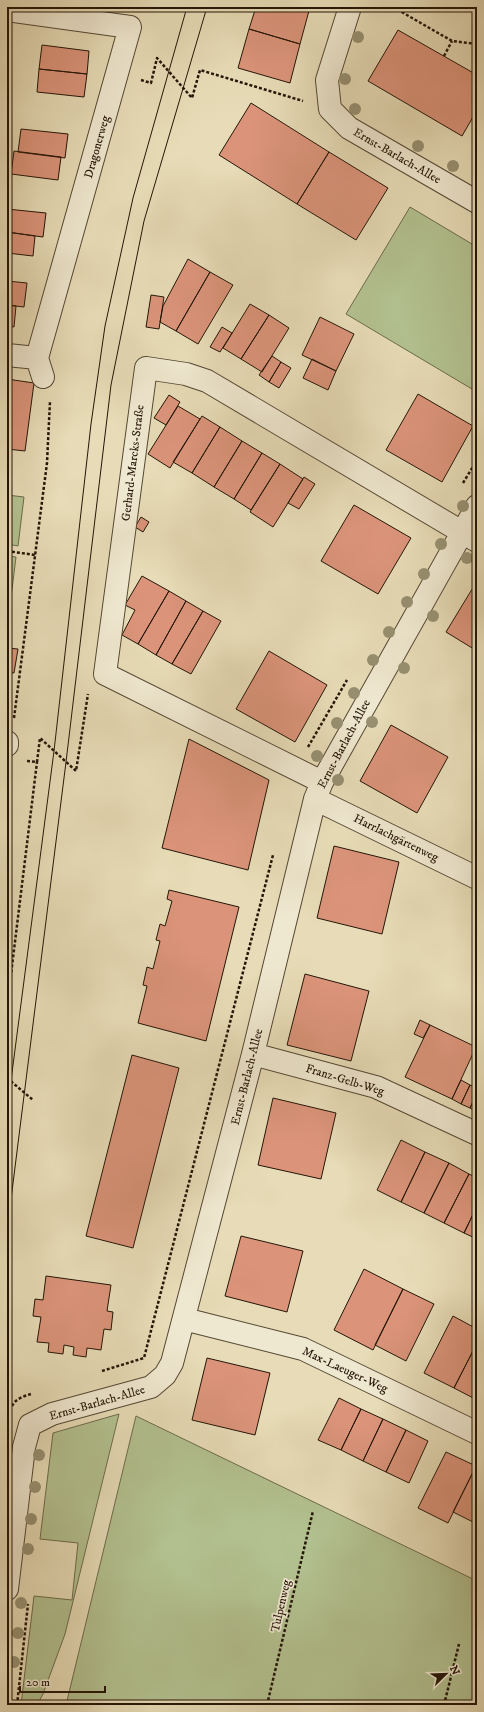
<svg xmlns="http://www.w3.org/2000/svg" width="484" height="1712" viewBox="0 0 484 1712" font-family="'IM FELL DW Pica',serif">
  <rect width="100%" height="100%" fill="#e7dcb7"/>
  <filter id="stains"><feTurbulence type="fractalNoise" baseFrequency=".005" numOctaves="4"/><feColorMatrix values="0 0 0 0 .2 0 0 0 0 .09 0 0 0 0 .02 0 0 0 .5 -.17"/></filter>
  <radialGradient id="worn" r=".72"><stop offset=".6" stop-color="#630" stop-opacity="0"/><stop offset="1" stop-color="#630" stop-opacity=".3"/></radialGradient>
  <!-- green -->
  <path fill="#b3c190" stroke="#6c6b4c" d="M410 207 477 247V392L346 314Z
    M7 495 24 497 18 546 7 544Z
    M7 556 16 557 7 630Z
    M119 1414 65 1634 43 1694 37 1705H21L34 1596 72 1600 78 1543 40 1539 53 1433Z
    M136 1416 477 1581V1705H66Z"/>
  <!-- building -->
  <path fill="#db947a" stroke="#241507" d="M256 7H310L300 44 249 29Z
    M249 29 300 44 290 83 238 68Z
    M398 30 477 75V110L462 136 368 81Z
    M42 45 89 51 87 74 39 69Z
    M39 69 87 74 84 97 37 92Z
    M251 103 329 152 297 204 219 155Z
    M21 129 68 134 65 158 18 152Z
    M14 151 61 157 58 180 11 174Z
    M329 152 388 188 356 240 297 204Z
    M7 209 46 213 43 237 7 232Z
    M7 232 35 236 33 256 7 253Z
    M188 259 210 272 176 331 160 322 163 306Z
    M210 272 233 285 198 344 176 331Z
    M7 281 27 283 24 307 7 305Z
    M151 295 164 297 159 329 146 327Z
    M250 304 269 315 241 359 223 348Z
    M7 305 16 306 14 327 7 326Z
    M269 315 289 328 262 372 241 359Z
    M320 317 354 334 336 371 302 355Z
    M222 327 232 333 220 352 210 347Z
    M272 356 281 362 269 382 259 375Z
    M312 359 336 371 328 390 303 378Z
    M281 362 291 368 279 388 269 382Z
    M7 379 34 383 25 451 7 449Z
    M418 394 473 426 442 482 386 450Z
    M169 395 180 402 166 425 154 418Z
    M178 406 200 419 170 468 148 454Z
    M202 416 220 427 192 473 173 462Z
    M220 427 242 441 214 487 192 473Z
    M242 441 262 453 234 499 214 487Z
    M262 453 280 464 251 510 234 499Z
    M280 464 303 479 273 527 250 512Z
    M304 477 315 484 299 509 288 503Z
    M354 505 411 538 378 594 321 561Z
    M141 517 149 522 143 532 135 527Z
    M142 576 169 591 138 644 122 635 135 610 125 605Z
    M477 581V651L446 632Z
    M169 591 186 601 156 655 138 644Z
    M186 601 203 611 172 664 156 655Z
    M203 611 221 621 191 674 172 664Z
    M7 648 18 649 14 673 7 672Z
    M269 651 327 685 295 742 236 709Z
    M391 725 448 757 417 813 360 781Z
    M189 739 269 780 248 870 162 848Z
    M334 846 399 862 382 934 317 918Z
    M169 890 239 907 206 1041 138 1023 147 986 143 985 147 967 153 969 160 941 156 940 160 924 165 926 172 901 167 899Z
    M305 974 369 991 351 1061 287 1045Z
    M420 1020 430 1025 423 1038 414 1034Z
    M430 1025 476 1047 452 1099 405 1077Z
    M132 1055 179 1068 133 1248 86 1236Z
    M461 1080 470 1085 461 1104 452 1099Z
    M470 1085 477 1088V1093L470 1108 461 1104Z
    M477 1093V1112L470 1108Z
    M273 1098 336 1113 321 1179 258 1165Z
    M401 1140 425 1152 401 1202 377 1190Z
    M425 1152 449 1163 424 1213 401 1202Z
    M449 1163 469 1174 444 1223 424 1213Z
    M469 1174 477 1178V1206L464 1233 444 1223Z
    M477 1206V1239L464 1233Z
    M241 1236 303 1251 287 1312 225 1296Z
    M364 1269 403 1289 373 1350 334 1330Z
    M46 1276 111 1285 107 1311 113 1312 111 1330 104 1329 101 1350 87 1348 86 1357 73 1355 74 1347 64 1345 63 1354 48 1352 49 1343 37 1342 41 1317 33 1316 35 1299 43 1300Z
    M403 1289 434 1304 406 1361 375 1345Z
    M453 1316 477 1329V1343L454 1388 424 1373Z
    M477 1343V1400L454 1388Z
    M207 1358 270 1373 255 1435 192 1420Z
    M339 1398 361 1409 341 1450 318 1440Z
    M361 1409 383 1419 363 1461 341 1450Z
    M383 1419 406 1430 386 1472 363 1461Z
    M406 1430 428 1441 409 1483 386 1472Z
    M446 1452 476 1466 448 1523 418 1508Z
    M476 1466 477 1467V1515L473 1522 453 1512Z
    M477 1515V1524L473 1522Z"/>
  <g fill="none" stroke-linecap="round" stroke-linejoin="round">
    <defs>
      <path id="street" d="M350 7 327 80 330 109 349 128 477 202
        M7 10 130 27 37 358
        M7 355 37 358
        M37 358 43 377
        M7 742V745
        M322 782 105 674 146 368 186 374 207 381 477 541
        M315 799 477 878
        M253 1054 376 1087 477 1134
        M184 1319 303 1349 477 1433
        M7 1589 24 1447 30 1425 52 1414 151 1387 165 1375 172 1363 253 1054 315 799 322 782 477 506"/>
    </defs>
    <!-- street casing -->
    <use href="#street" stroke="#554733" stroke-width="24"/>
    <!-- path -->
    <path stroke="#241507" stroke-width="2.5" stroke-dasharray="3 2" stroke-linecap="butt" d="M393 7 452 41 477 44
      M444 56 452 41
      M141 80 151 83 157 58 192 98 200 70 303 101
      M463 483 477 460
      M7 551 35 555
      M14 718 47 463 50 401
      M308 747 347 680
      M27 761 37 762 40 738 76 771 88 694
      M7 1007 37 762
      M7 1078 33 1100
      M102 1371 144 1358 273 855
      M12 1406C15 1399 24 1396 31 1394
      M17 1705 28 1604
      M267 1705 313 1511
      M444 1705 459 1644"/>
    <!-- street -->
    <use href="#street" stroke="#efe8d0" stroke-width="22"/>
    <!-- tram -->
    <path stroke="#241507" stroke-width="1" d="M7 1111 54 751 91 424 105 326 133 198 187 7
      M7 1231 66 762 111 385 144 221 207 7"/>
  </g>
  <!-- trees -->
  <g fill="#979071">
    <circle cx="358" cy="37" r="6"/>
    <circle cx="345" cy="79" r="6"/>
    <circle cx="355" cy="109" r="6"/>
    <circle cx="418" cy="146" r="6"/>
    <circle cx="453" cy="166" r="6"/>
    <circle cx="463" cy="506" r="6"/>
    <circle cx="441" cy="544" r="6"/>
    <circle cx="467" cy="558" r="6"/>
    <circle cx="424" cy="574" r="6"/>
    <circle cx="407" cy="602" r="6"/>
    <circle cx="433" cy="616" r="6"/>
    <circle cx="389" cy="632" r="6"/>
    <circle cx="373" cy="660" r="6"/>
    <circle cx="404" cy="668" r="6"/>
    <circle cx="354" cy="693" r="6"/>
    <circle cx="372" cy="722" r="6"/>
    <circle cx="337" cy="723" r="6"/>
    <circle cx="317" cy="756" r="6"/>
    <circle cx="338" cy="780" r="6"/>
    <circle cx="39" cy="1455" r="6"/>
    <circle cx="35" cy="1487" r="6"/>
    <circle cx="31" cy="1519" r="6"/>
    <circle cx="28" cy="1549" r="6"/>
    <circle cx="21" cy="1603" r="6"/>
    <circle cx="18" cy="1633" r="6"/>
    <circle cx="14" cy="1662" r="6"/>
  </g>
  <g text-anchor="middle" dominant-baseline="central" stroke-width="3.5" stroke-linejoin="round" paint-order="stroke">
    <!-- street labels -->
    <g font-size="12" fill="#241507" stroke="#efe8d0">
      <text transform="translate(97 147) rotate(-74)">Dragonerweg</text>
      <text transform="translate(397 156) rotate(30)">Ernst-Barlach-Allee</text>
      <text transform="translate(133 463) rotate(-83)">Gerhard-Marcks-Straße</text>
      <text transform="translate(344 744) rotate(-62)">Ernst-Barlach-Allee</text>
      <text transform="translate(396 838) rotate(26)">Harrlachgärtenweg</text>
      <text transform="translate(247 1077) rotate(-76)">Ernst-Barlach-Allee</text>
      <text transform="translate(345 1080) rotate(17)">Franz-Gelb-Weg</text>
      <text transform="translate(345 1370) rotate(25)">Max-Laeuger-Weg</text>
      <text transform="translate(97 1403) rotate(-16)">Ernst-Barlach-Allee</text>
      <text transform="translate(281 1606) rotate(-77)">Tulpenweg</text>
    </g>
  </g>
  <!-- margin -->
  <rect width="484" height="1712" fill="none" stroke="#e7dcb7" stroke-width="24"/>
  <rect x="8" y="8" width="468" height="1696" fill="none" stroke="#241507" stroke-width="2"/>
  <rect x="12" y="12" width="460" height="1688" fill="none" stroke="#241507"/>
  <!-- north arrow -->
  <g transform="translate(446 1674) rotate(67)" stroke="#efe8d0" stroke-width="3" paint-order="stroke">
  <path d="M0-3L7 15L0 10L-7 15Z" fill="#241507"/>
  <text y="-6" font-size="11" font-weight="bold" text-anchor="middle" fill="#241507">N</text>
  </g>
  <!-- scale -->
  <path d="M20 1686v6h85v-6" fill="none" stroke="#241507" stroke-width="2"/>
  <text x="26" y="1686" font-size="12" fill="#241507" stroke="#efe8d0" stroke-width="3" paint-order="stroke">20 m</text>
  <rect width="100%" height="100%" filter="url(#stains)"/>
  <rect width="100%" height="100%" fill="url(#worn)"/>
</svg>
